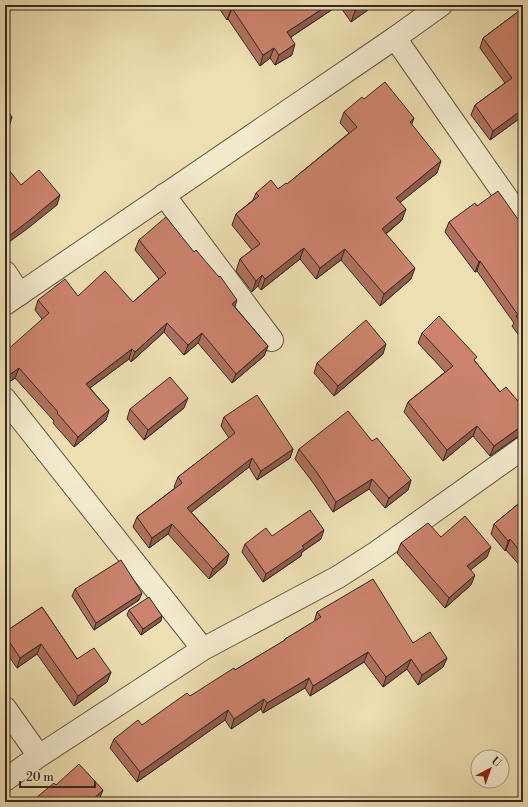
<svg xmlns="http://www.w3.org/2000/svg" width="528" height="807" viewBox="0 0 528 807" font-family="'Libre Bodoni',serif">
  <rect width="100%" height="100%" fill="#eddfb2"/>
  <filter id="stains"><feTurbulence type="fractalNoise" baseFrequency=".005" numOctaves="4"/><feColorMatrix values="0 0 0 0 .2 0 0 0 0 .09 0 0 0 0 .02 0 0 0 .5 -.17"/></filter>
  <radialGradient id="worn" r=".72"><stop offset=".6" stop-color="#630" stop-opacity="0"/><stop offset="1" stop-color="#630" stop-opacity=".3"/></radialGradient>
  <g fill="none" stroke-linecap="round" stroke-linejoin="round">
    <defs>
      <path id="minor" d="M395 38 523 221
        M164 195 272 340
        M5 272 20 294
        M5 399 203 649
        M5 708 39 756
        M5 780 39 756 203 649 338 577 377 552 523 448"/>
      <path id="tertiary" d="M5 304 395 38 441 5"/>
    </defs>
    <!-- minor casing -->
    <use href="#minor" stroke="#625745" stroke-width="24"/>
    <!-- tertiary casing -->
    <use href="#tertiary" stroke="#625745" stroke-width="24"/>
    <!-- minor -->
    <use href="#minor" stroke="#f3eacd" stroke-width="22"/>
    <!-- tertiary -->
    <use href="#tertiary" stroke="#f3eacd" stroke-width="22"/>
  </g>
  <!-- wall -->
  <path fill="#af715e" stroke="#332a21" d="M217 5H375L351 22 339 5 291 37 292 55 275 65 270 58 260 66 228 19 227 20Z
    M523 8V116L490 140 471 115 475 105 505 83 480 48 483 38Z
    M364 99 412 125 437 173 400 202 402 220 386 234 411 279 380 306 341 260 316 279 300 259 261 290 258 286 252 292 236 271 240 259 252 250 232 225 236 214 253 200 256 193 278 189 287 184 349 133 340 123 344 112Z
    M477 206 517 218 521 222H523V236H522L523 238V341L512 326 514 323 477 271 475 272 445 232 449 222Z
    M139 240 235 307 268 346 264 356 232 383 198 343 184 355 164 332 131 362 129 359 90 388 109 410 106 420 74 447 53 423 54 421 15 378 5 385 42 319 35 310 38 300 78 296 133 302 159 279 135 250Z
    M422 333 475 361 500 392 523 407V436L516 438 490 456 473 436 443 461 404 412 408 402 445 372 418 343Z
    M383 354 334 396 314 373 317 363Z
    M184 408 144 440 127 419 130 409Z
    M224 417 293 449 290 458 257 480 249 467 191 512 229 554 226 564 209 579 168 534 149 548 133 527 137 517 175 488 174 487 178 477 229 438 221 426Z
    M372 441 411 480 408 490 385 508 369 489 333 512 314 484 295 459 299 449Z
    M523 500V569L506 550 505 551 491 534 494 524Z
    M272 536 321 539 302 552 301 556 263 582 242 552 245 544Z
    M441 537 487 557 470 570 471 585 445 608 397 553 401 543Z
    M75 589 139 600 94 630 72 596Z
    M42 607 77 659 111 672 107 682 74 706 37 654 17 668 5 651V632Z
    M129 610 161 621 141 635 127 615Z
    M317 612 413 643 447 658 443 667 418 685 407 669 383 687 364 662 310 696 305 688 263 713 261 709 231 729 225 720 137 782 110 748 114 739 142 725 284 641 285 639 314 622Z"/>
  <!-- shaded-wall -->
  <path fill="#8e5c4c" stroke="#332a21" d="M328 5H339L283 42 287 32Z
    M364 5H375L351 22 355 11Z
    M232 8 228 19 227 20 231 9Z
    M295 44 292 55 275 65 279 55Z
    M274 48 270 58 260 66 263 55Z
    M8 75 5 84V78Z
    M523 109V116L490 140 493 131Z
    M12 117 9 127 5 129V122Z
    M414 118 410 129V122Z
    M441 161 437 173 392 209 396 198Z
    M60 195 57 205 27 229 5 245V239Z
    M406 209 402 220 378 240 382 229Z
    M523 228V236L515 242 519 231Z
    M304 248 300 259 261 290 265 279Z
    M345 249 341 260 316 279 320 268Z
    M480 261 477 271 475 272 479 262Z
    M415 268 411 279 380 306 384 294Z
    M262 275 258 286 252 292 256 281Z
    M237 300 234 310 232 304Z
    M167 323 164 332 131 362 135 352Z
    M202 333 198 343 184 355 188 345Z
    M386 344 383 354 334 396 338 386Z
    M268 346 264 356 232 383 236 374Z
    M132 349 129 359 83 393 86 384Z
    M19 368 15 378 5 385V378Z
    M188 398 184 408 144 440 148 430Z
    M109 410 106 420 74 447 78 437Z
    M477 426 473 436 443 461 447 450Z
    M523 427V433L522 436 516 438 490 456 494 446 519 428Z
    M293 449 290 458 257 480 261 471Z
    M252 458 249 467 184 518 187 508Z
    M372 479 369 489 333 512 336 502Z
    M411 480 408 490 385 508 389 498Z
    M172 524 168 534 149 548 152 538Z
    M324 530 321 539 302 552 301 556 263 582 266 574 302 546Z
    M510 539 506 550 505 551 508 541Z
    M491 547 487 557 463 576 467 566Z
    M229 554 226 564 209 579 213 569Z
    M475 575 471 585 445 608 449 598Z
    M142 593 139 600 94 630 96 623Z
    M162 616 161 621 141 635 143 629Z
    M41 644 37 654 17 668 20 658Z
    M368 652 364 662 310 696 313 686Z
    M447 658 443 667 418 685 422 675Z
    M411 659 407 669 383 687 386 677Z
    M111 672 107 682 74 706 78 696Z
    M309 678 305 688 263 713 267 703Z
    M264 699 261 709 231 729 234 719Z
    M228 710 225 720 137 782 140 772Z
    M103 790 99 800 97 802H90Z"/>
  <!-- building -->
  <path fill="#cb836d" stroke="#332a21" d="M228 5H328L287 32 295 44 279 55 274 48 263 55 232 8 231 9Z
    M350 5H364L355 11Z
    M523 8V109L493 131 475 105 512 78 483 38Z
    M5 71 8 75 5 78Z
    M385 82 414 118 410 122 441 161 396 198 406 209 382 229 415 268 384 294 345 249 320 268 304 248 265 279 262 275 256 281 240 259 260 244 236 214 259 196 256 193 271 180 278 189 286 183 287 184 357 127 344 112 362 97 364 99Z
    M5 107 12 117 5 122Z
    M5 165 21 185 39 170 60 195 31 219 5 239Z
    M498 191 517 218 521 222H523V228L519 231 523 238V326L516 316 518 315 480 261 479 262 449 222 475 203 477 206Z
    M166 217 194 252 196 250 219 277 220 276 237 300 232 304 268 346 236 374 202 333 188 345 167 323 135 352 132 349 86 384 109 410 78 437 57 413 58 412 19 368 5 378V352L49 313 38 300 65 279 78 296 105 271 133 302 166 273 139 240Z
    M439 316 477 357 474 360 500 392 506 387 523 407V427L519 428 494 446 477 426 447 450 408 402 453 366 422 333Z
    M366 320 386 344 338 386 317 363Z
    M170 377 188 398 148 430 130 409Z
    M257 395 293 449 261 471 252 458 187 508 229 554 213 569 172 524 152 538 137 517 182 483 178 477 235 433 224 417Z
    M348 411 372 441 377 438 411 480 389 498 372 479 336 502 318 474 299 449Z
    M523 500V555L510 539 508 541 494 524Z
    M310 510 324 530 302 546 304 548 266 574 245 544 266 528 272 536Z
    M465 516 491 547 467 566 475 575 449 598 401 543 428 523 441 537Z
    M121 560 142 593 96 623 75 589Z
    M373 579 413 643 430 632 447 658 422 675 411 659 386 677 368 652 313 686 309 678 267 703 264 699 234 719 228 710 140 772 114 739 138 720 142 725 187 693 190 696 234 668 235 670 285 640V639L321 617 317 612Z
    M149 597 162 616 143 629 129 610Z
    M42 607 77 659 94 648 111 672 78 696 41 644 20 658 5 635V632Z
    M79 764 103 790 90 802H31L54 783 56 785Z"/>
  <!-- margin -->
  <rect width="528" height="807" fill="none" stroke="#eddfb2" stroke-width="20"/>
  <rect x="6" y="6" width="516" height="795" fill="none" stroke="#332a21" stroke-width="2"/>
  <rect x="10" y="10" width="508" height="787" fill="none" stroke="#332a21"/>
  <!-- north arrow -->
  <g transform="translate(490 769) rotate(41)"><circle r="19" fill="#f3eacd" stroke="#a69d88"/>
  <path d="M0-3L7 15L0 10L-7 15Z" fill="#8f2418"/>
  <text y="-6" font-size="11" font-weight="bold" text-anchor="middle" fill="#332a21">U</text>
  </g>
  <!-- scale -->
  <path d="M20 781v6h75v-6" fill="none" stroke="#332a21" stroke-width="2"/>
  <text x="26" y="781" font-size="12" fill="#332a21" stroke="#f3eacd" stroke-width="3" paint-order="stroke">20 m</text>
  <rect width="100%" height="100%" filter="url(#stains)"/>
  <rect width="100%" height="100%" fill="url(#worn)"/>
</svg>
